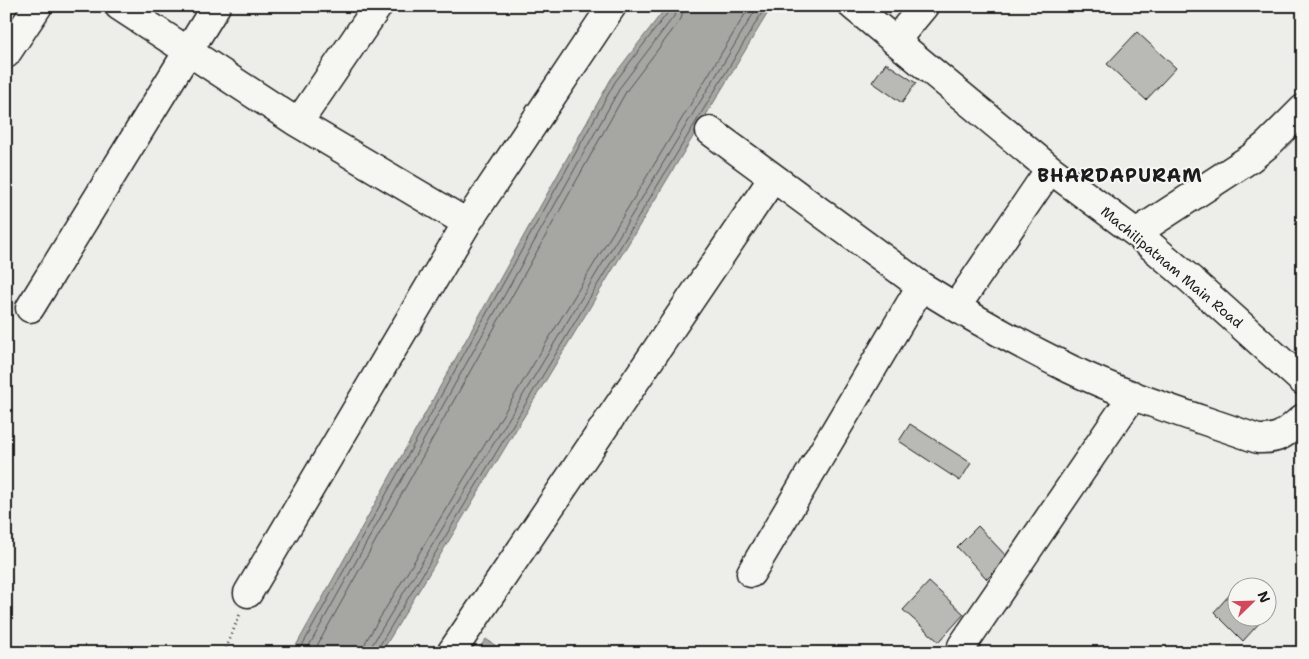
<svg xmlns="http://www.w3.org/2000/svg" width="1309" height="659" viewBox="0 0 1309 659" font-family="'Shantell Sans',sans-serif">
  <rect width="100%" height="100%" fill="#edede9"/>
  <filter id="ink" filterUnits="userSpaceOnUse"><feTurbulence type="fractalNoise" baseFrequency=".02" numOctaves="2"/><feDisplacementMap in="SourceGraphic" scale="10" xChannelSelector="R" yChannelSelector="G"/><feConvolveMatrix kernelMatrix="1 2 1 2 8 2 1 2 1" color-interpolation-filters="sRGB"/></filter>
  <g filter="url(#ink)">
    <!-- water -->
    <path fill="#a6a6a3" stroke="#6f6f6d" d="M667 6H772L381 653H292L611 79Z
      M486 639 506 653H475Z"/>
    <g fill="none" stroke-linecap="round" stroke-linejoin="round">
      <!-- shore -->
      <path stroke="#535352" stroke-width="1" d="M298 653 615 82 669 11 671 6
        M305 653 621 86 675 15 677 6
        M313 653 627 90 681 19 684 6
        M363 653 366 641 750 6
        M371 653 372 645 758 6
        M377 653 378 648 766 6"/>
    </g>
    <!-- building -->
    <path fill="#b9b9b6" stroke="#1c1c1c" d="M1137 32 1176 68 1146 100 1107 64Z
      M886 63 916 83 902 103 872 82Z
      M910 424 971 463 960 481 899 441Z
      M978 526 1008 558 987 579 957 547Z
      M929 582 964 614 939 642 903 610Z
      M1233 591 1236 594V616H1260L1263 619 1243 641 1214 612Z"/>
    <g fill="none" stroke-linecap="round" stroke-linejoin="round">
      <defs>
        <path id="minor" d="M119 6 298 123
          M378 6 298 123 467 223
          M853 6 1050 169 1136 233 1190 279 1303 381
          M895 41 924 6
          M6 54 38 6
          M710 131 921 286C969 316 1019 344 1070 369 1130 398 1196 417 1258 439 1281 440 1286 432 1303 418
          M1136 233 1251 158 1268 144 1303 109
          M956 307 1050 169
          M30 308 216 6
          M751 573 921 286
          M248 593 467 223 612 6
          M962 646 1133 395
          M451 653 773 178"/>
      </defs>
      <!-- minor casing -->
      <use href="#minor" stroke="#1c1c1c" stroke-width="31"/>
      <!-- path -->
      <path stroke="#1c1c1c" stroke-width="3" stroke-dasharray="1 4" stroke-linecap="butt" d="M224 653 240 614"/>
      <!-- minor -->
      <use href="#minor" stroke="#f6f6f2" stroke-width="28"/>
    </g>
  </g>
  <g text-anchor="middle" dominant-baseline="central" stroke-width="4" stroke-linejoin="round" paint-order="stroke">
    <!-- street labels -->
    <g font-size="14" fill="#1c1c1c" stroke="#f6f6f2">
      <text transform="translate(1172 267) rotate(40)">Machilipatnam Main Road</text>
    </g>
    <!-- district labels -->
    <g font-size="19" font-weight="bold" letter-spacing="1" fill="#1c1c1c" stroke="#f6f6f2">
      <text x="1120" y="175">BHARDAPURAM</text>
    </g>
  </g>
  <!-- margin -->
  <rect width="1309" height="659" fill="none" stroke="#f6f6f2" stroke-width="25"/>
  <rect x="12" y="12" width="1284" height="634" fill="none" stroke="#1c1c1c" stroke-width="2" filter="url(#ink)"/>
  <!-- north arrow -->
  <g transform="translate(1252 602) rotate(67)"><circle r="24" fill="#f6f6f2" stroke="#9f9f9c"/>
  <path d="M0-4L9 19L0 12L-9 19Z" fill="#d1495b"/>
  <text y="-8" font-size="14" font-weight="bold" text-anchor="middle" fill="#1c1c1c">N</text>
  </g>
</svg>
